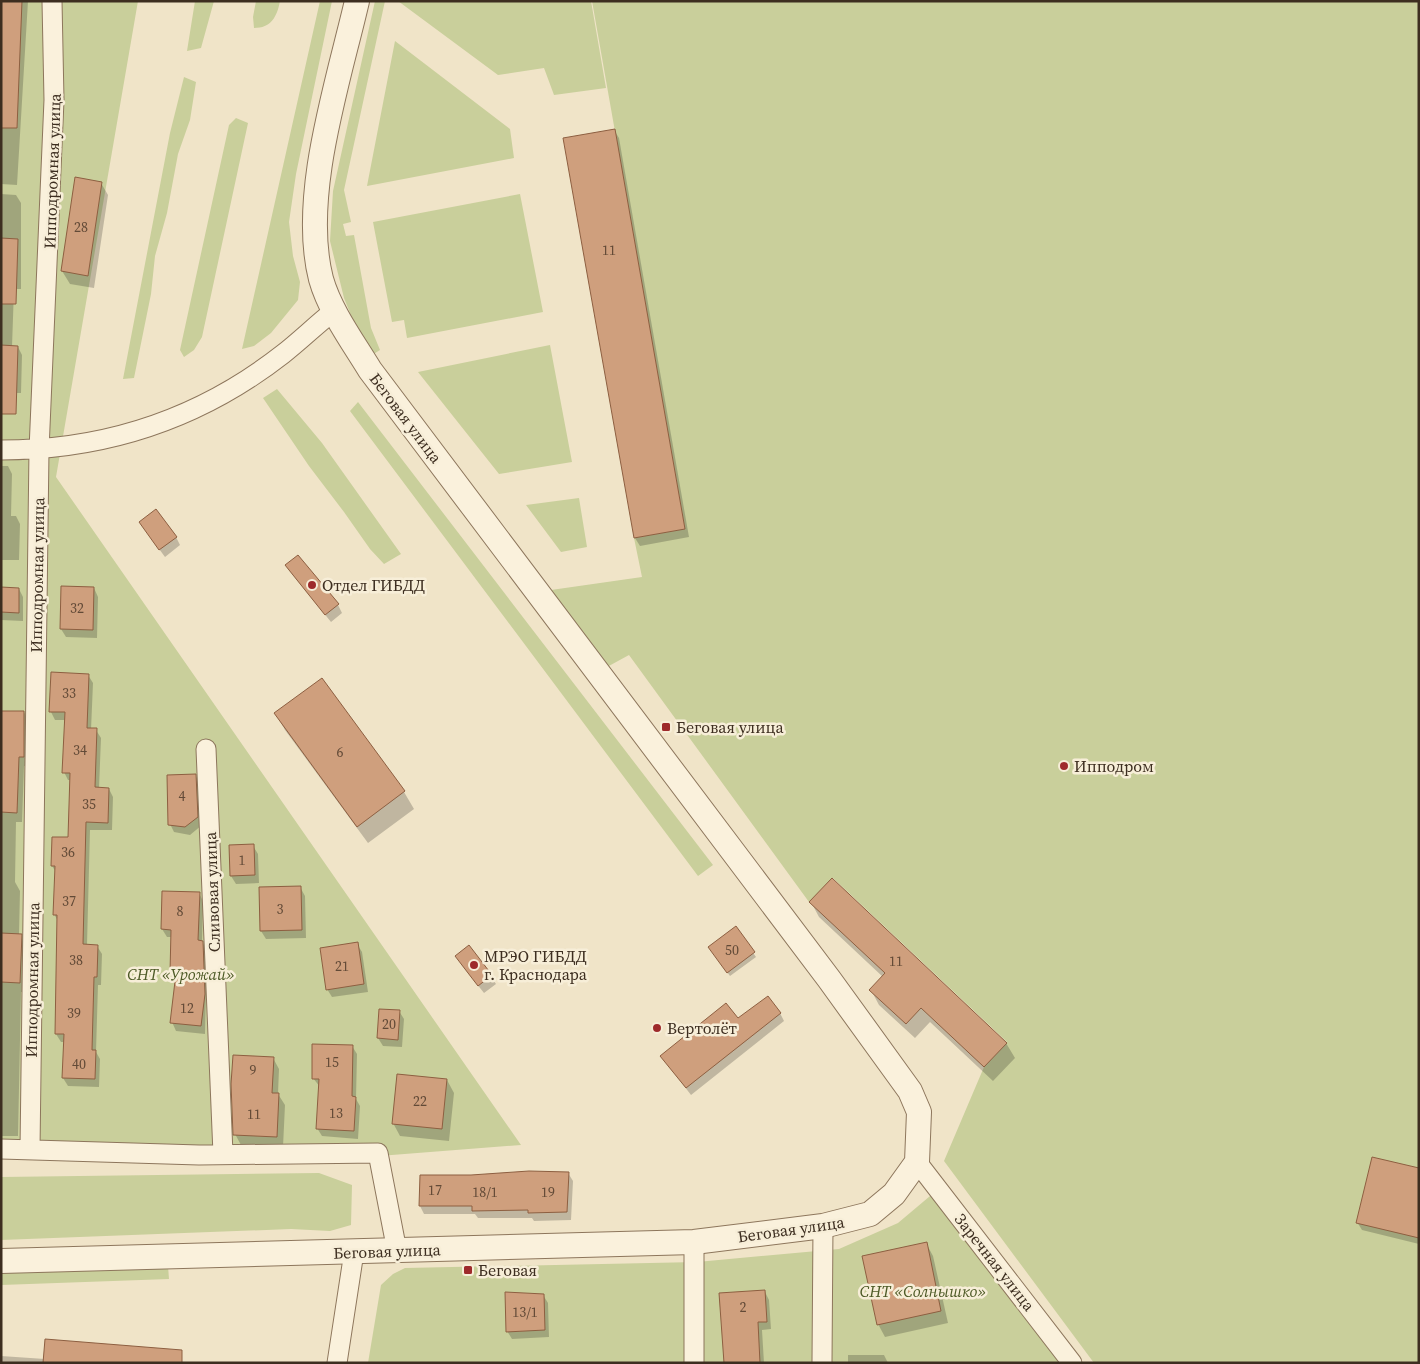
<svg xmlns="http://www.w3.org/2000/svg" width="1420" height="1364" viewBox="0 0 1420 1364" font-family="'Source Serif 4',serif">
  <rect width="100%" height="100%" fill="#f0e4c8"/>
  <!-- green -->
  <path fill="#c9cf9b" d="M1 1H138L56 477 521 1145 379 1156 1 1153Z
    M195 1H214L201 48 187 51Z
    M256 1H280C277 17 271 28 254 28L253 17Z
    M320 1H332L296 174 289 222 293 256 300 282 298 300 271 333 254 346 242 349Z
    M375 1H385L344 190 351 222 343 224 346 236 354 235 371 328 380 350 372 355 354 323 344 298 330 241 333 191Z
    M398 1H591L606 88 554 95 544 68 498 75Z
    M592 1H1419V1363H1094L944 1161 984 1067 1007 1042 833 878 809 902 629 655 607 667 551 590 642 577 634 538 685 529Z
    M395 41 510 129 514 158 367 186Z
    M184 77 196 82 190 120 178 154 167 213 155 256 151 294 134 378 123 379 170 133Z
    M236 118 248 123 202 337 194 350 184 357 180 350 229 125Z
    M520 194 543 312 407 338 404 320 392 322 373 222Z
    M550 345 572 462 499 474 418 372Z
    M277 389 322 443 401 554 384 564 370 549 344 512 309 466 263 398Z
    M358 402 713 865 698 876 350 411Z
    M579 498 587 547 561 552 526 505Z
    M319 1173 352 1185 351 1225 330 1231 291 1229 1 1240V1177Z
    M936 1191 1068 1363H368L381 1285 393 1274 405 1268 697 1262 839 1249 898 1223Z
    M168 1266 169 1279 1 1285V1272Z"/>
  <!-- shadow -->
  <path fill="#0003" d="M1 1H28L17 185 1 184Z
    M614 130 619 138 689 537 640 546 635 538Z
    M101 183 108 195 94 288 70 284 62 271Z
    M1 194 16 195 21 203V289H14L12 347H18L22 355 21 393H1Z
    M1 466H8L12 474 11 516H16L20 524 19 560H1Z
    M140 523 176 537 180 545 165 557Z
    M286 566 338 605 342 613 331 622Z
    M1 588 19 589 23 597V621L1 620Z
    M94 588 98 597 97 638 66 637 61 629Z
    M88 675 93 683 91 730H96L101 738 99 789H109L113 797 112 830H90L87 945 97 946 102 954 101 985H98L96 1052 100 1059 99 1087 68 1086 63 1078 65 1042H61L56 1034 58 921 54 914 56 872 52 866 69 839 71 780H68L64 772 66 720H55L51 712Z
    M322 680 404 792 414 809 368 843 285 730 276 714Z
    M1 712H24L29 722 28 766H24L22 822H16L15 882 20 891 19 935 26 945 25 992H21L18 1136H1Z
    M195 775 200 783 202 825 190 835 174 832 170 824Z
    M253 846 258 854 259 883 236 884 231 876Z
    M300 887 305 896 306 938 266 939 261 931Z
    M199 893 203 901 202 942 207 950 205 1034 176 1031 172 1022 176 981 171 973 172 937H167L162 929Z
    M811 902 1006 1043 1015 1058 993 1081 930 1022 915 1038 879 1005 871 990 883 977 819 917Z
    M736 928 756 957 730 976 712 951Z
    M357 944 362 952 368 992 332 997 327 989Z
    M469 946 496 984 484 993 461 964Z
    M399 1011 404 1019 402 1047 383 1046 378 1038Z
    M780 1013 784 1021 691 1095 662 1057Z
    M352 1046 357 1054 356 1099 360 1106 358 1139 322 1136 317 1128 320 1087 313 1078Z
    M273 1058 279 1069 278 1094 285 1105 283 1147 241 1145 235 1134Z
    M447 1080 454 1093 449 1141 400 1136 393 1123Z
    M1419 1170V1244L1362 1230 1357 1222Z
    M568 1173 573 1181 571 1220 534 1221 532 1218H478L475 1214H424L420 1206Z
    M926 1243 933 1256 948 1323 885 1337 878 1324Z
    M765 1292 769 1300 771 1329 762 1330 764 1363H725Z
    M543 1295 548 1303 549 1337 512 1339 507 1331Z
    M848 1355H884L888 1363H848Z
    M1 1356 45 1359 178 1363H1Z"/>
  <!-- building -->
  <path fill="#cf9f7d" stroke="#8d5f41" d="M1 1H22L17 128H1Z
    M615 129 685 529 634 538 563 138Z
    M75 177 102 182 88 276 61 271Z
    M1 238 18 239 16 304H1Z
    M1 345 18 346 16 414H1Z
    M156 509 177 537 159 550 139 522Z
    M298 555 339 604 325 615 285 565Z
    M61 586 94 587 93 630 60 629Z
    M1 587 19 588V613L1 612Z
    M51 672 89 674 87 728H97L95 787 109 788 108 823 86 822 83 944 98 945 97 977H94L92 1050H96L95 1079 62 1078 64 1034H55L57 915H53L55 866H51L52 837H68L70 773H62L65 712H49Z
    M322 678 405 791 357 827 274 713Z
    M1 711H24V757H19L17 813 1 812Z
    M196 774 198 817 185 827 168 825 167 775Z
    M254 844 255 875 230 876 229 845Z
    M832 878 1007 1043 984 1067 921 1008 906 1024 869 990 885 973 809 902Z
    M301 886 302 930 260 931 259 887Z
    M162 891 200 892 198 940 203 941 205 994 201 1026 170 1023 176 973H170L171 930 161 929Z
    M736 926 755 952 727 973 708 947Z
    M1 933 22 934 20 983 1 982Z
    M358 942 364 984 326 990 320 948Z
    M469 945 492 975 478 986 455 956Z
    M768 996 781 1013 686 1088 660 1056 726 1003 738 1018Z
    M379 1009 400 1010 398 1040 377 1038Z
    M312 1044 353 1045 352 1096 356 1097 354 1131 316 1129 319 1079H312Z
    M233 1055 274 1057 272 1093H279L277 1137 233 1135 231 1084Z
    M397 1074 447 1079 442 1129 392 1124Z
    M1372 1157 1419 1168V1238L1356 1223Z
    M529 1171 569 1172 567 1212 528 1213V1210L472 1211V1206H419L420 1175H471Z
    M927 1242 941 1311 877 1325 862 1256Z
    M765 1290 767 1322H758L760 1363H724L719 1293Z
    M505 1292 544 1294 545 1330 506 1332Z
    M45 1339 182 1350V1363H43Z"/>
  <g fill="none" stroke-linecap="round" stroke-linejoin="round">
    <defs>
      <path id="minor" d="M1 450C105 450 200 419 283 354 301 340 317 324 335 310
        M206 749 223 1154
        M1 1149 199 1155 378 1153 397 1251
        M30 1150 39 450 54 100 52 1
        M917 1162 1072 1363
        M694 1242V1363
        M337 1363 354 1252
        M822 1363 823 1226"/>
      <path id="tertiary" d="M1 1261 694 1242 823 1226 870 1214 894 1194 917 1162 919 1112 910 1091 829 979 370 370C353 342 330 311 321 279 300 197 338 83 357 1"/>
    </defs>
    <!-- minor casing -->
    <use href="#minor" stroke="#8d765c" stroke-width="21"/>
    <!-- tertiary casing -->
    <use href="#tertiary" stroke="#8d765c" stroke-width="26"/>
    <!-- minor -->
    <use href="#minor" stroke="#faf1dc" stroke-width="19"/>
    <!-- tertiary -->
    <use href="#tertiary" stroke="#faf1dc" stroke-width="24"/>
  </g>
  <!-- markers -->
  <g fill="#9e2a2b" stroke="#f7eed8" stroke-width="2">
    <circle cx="312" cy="585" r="5"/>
    <rect x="661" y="722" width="10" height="10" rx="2.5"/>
    <circle cx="1064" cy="766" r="5"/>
    <circle cx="474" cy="965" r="5"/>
    <circle cx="657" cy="1028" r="5"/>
    <rect x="463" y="1265" width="10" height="10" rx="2.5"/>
  </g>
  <g text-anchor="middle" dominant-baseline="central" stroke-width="5" stroke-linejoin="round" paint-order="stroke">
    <!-- number labels -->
    <g font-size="14" fill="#624a37">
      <text x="81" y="227">28</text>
      <text x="609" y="250">11</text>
      <text x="77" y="608">32</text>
      <text x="69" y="693">33</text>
      <text x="80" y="750">34</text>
      <text x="340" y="752">6</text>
      <text x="182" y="796">4</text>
      <text x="89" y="804">35</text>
      <text x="68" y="852">36</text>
      <text x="242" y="860">1</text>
      <text x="69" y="901">37</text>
      <text x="280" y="909">3</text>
      <text x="180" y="911">8</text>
      <text x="732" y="950">50</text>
      <text x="76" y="960">38</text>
      <text x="896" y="961">11</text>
      <text x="342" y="966">21</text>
      <text x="187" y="1008">12</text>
      <text x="74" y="1013">39</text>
      <text x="389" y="1024">20</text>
      <text x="332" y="1062">15</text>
      <text x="79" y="1064">40</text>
      <text x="253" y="1070">9</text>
      <text x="420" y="1101">22</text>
      <text x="336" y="1113">13</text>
      <text x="254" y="1114">11</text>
      <text x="435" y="1190">17</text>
      <text x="485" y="1192">18/1</text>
      <text x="548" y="1192">19</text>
      <text x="743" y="1307">2</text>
      <text x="525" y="1312">13/1</text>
    </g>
    <!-- street labels -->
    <g font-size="16" fill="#3d2e20" stroke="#f7eed8">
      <text transform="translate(52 171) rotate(-88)">Ипподромная улица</text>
      <text transform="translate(406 418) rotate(53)">Беговая улица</text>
      <text transform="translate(37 575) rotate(-89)">Ипподромная улица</text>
      <text transform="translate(212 892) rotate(-92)">Сливовая улица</text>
      <text transform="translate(32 980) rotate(-89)">Ипподромная улица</text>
      <text transform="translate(791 1229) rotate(-8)">Беговая улица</text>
      <text transform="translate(387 1251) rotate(-2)">Беговая улица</text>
      <text transform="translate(995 1262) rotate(52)">Заречная улица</text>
    </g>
    <!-- poi labels -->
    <g font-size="16" fill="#3d2e20" stroke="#f7eed8" text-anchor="start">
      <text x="322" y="585">Отдел ГИБДД</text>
      <text x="676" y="727">Беговая улица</text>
      <text x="1074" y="766">Ипподром</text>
      <text x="484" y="956">МРЭО ГИБДД<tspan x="484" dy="18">г. Краснодара</tspan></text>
      <text x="667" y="1028">Вертолёт</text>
      <text x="478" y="1270">Беговая</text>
    </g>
    <!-- park labels -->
    <g font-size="16" font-style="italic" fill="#4d5a26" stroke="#f7eed8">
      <text x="181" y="974">СНТ «Урожай»</text>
      <text x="923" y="1291">СНТ «Солнышко»</text>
    </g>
  </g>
  <!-- border -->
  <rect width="1420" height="1364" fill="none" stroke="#3d2e20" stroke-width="5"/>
</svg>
